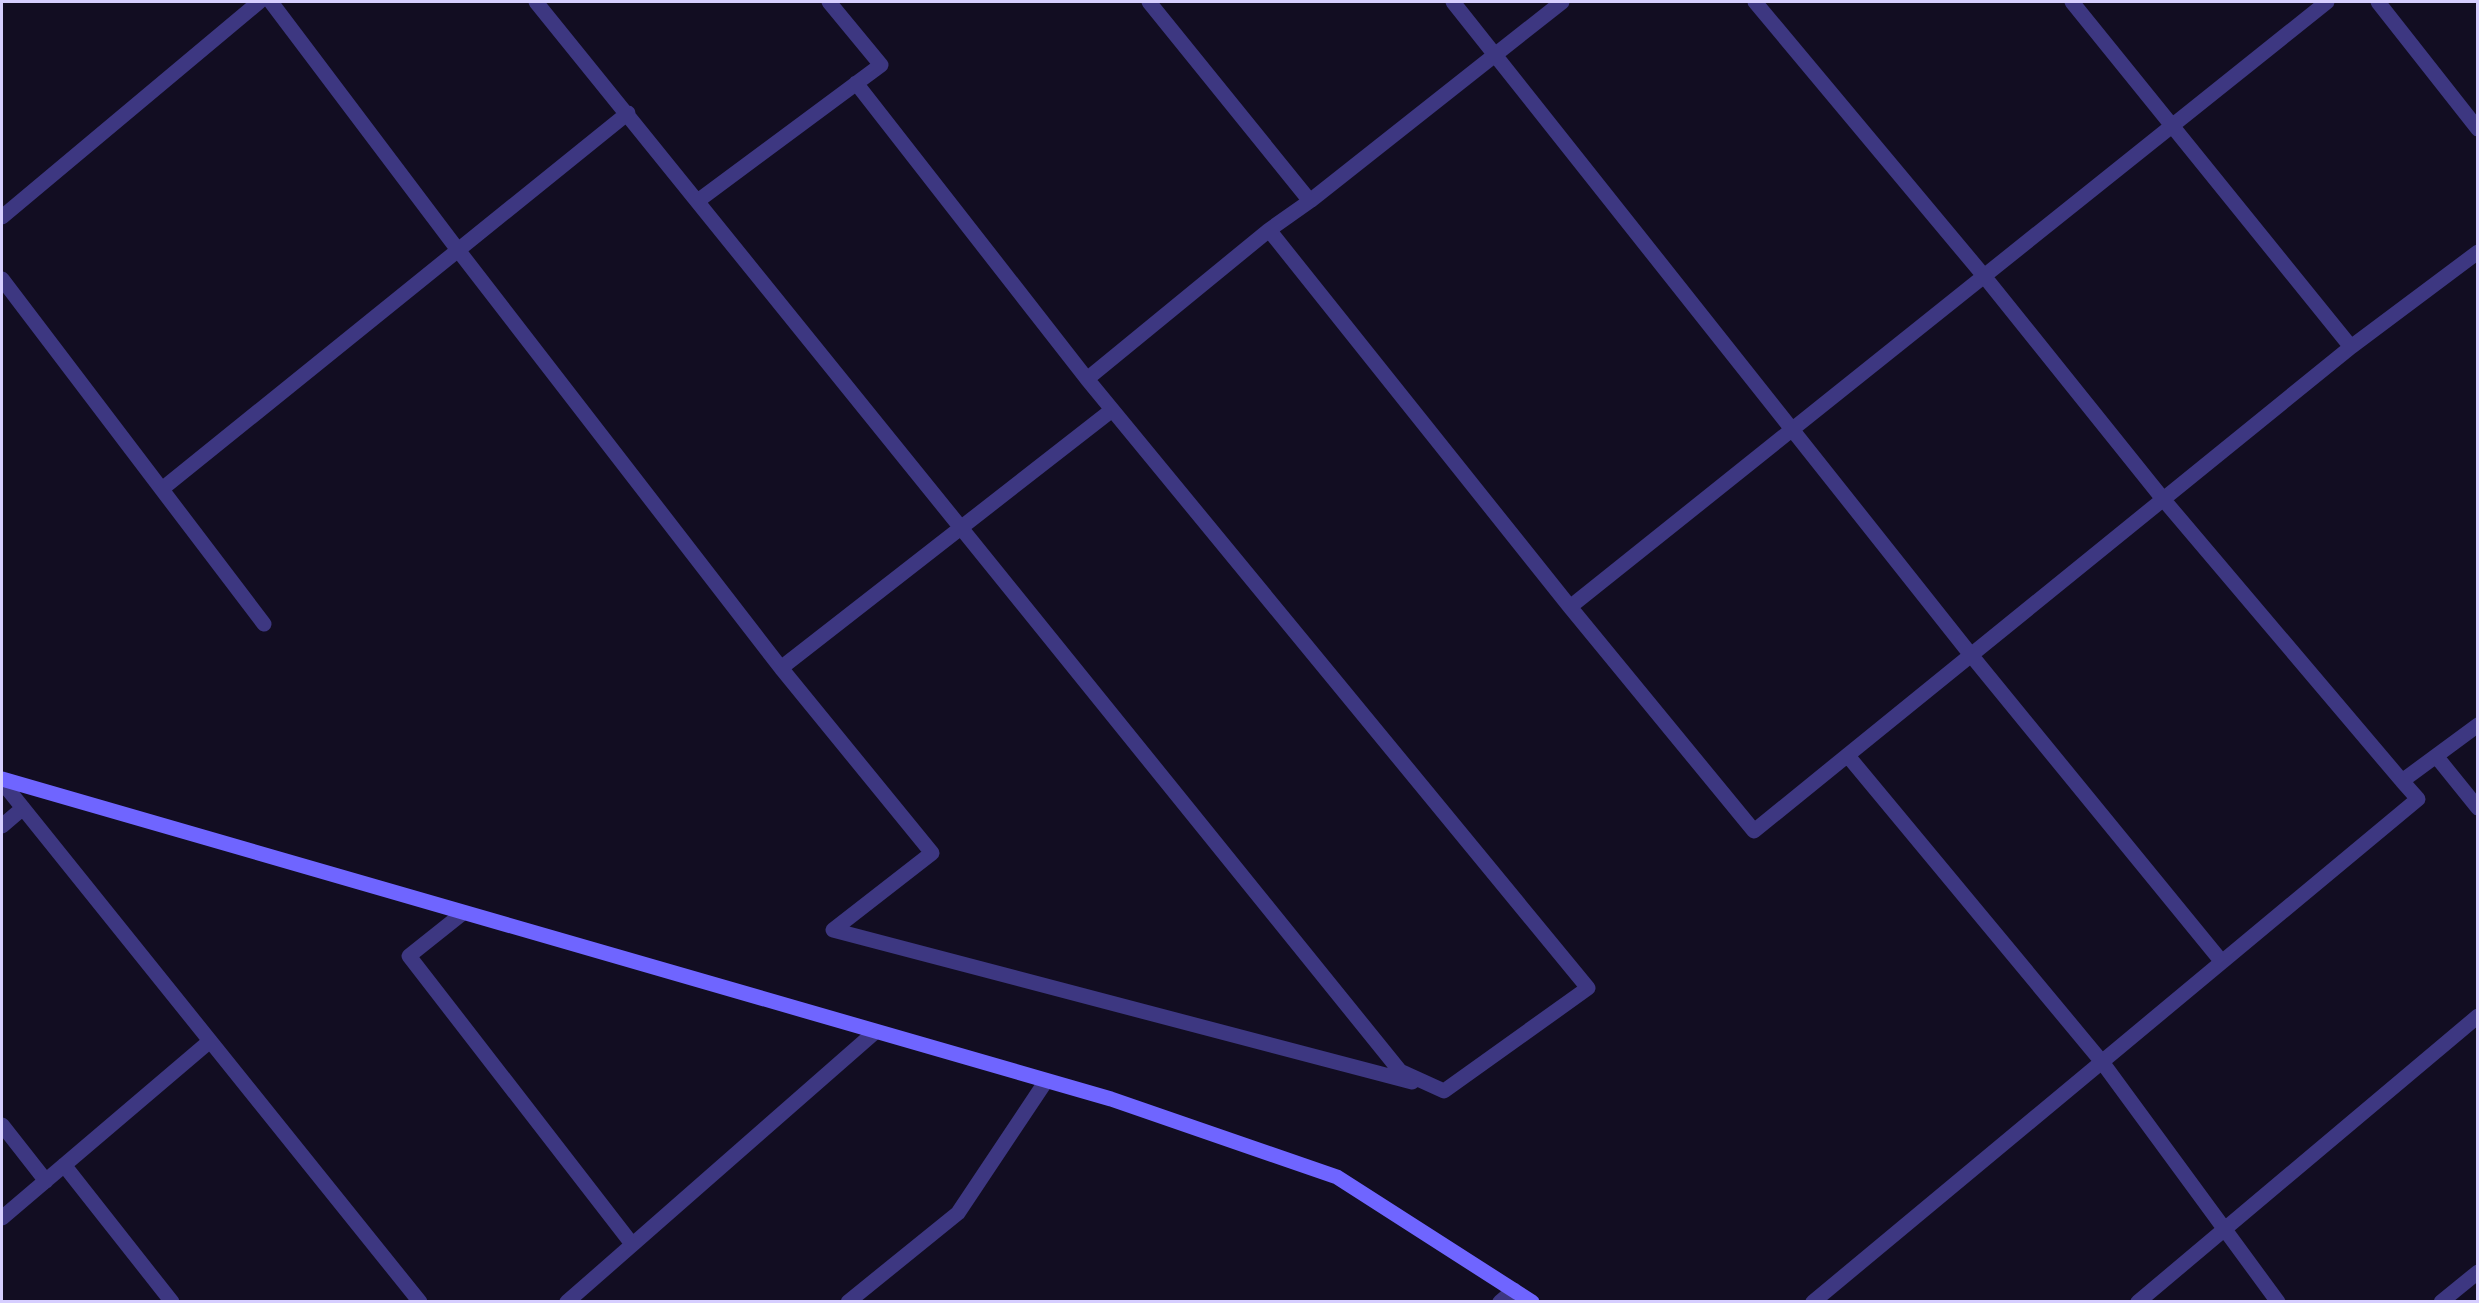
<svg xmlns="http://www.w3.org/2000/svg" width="2479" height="1303" viewBox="0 0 2479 1303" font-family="'PT Sans',sans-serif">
  <rect width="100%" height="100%" fill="#120d22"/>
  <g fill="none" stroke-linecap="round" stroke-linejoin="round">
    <!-- street -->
    <path stroke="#3d3781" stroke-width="15" d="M271 2 458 250 781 668
      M536 2 1400 1071 1444 1091 1588 988 1087 379 856 83
      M1149 2 1310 201
      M1453 2 1971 655 2222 962
      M1755 2 1984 276 2163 499 2402 781
      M2072 2 2351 347
      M2378 2 2478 129
      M699 200 881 65 829 2
      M2 217 259 2
      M1269 230 1570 607 1754 831 2351 347 2478 252
      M2 279 264 624
      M1087 379 1269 230 1310 201 1562 2
      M1112 410 781 668 932 853 833 930 1412 1082
      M162 489 628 113
      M1570 607 2327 2
      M1848 756 2102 1062 2278 1302
      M2436 756 2478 808
      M2 782 420 1302
      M2 826 23 808
      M463 913 409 956 632 1244
      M2 1125 46 1181
      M64 1165 172 1302
      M2 1218 210 1041
      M567 1302 875 1032
      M848 1302 958 1213 1046 1081
      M1500 1302 1514 1290
      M1813 1302 2418 799 2402 781 2478 725
      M2138 1302 2478 1016
      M2441 1302 2478 1272"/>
    <!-- secondary -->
    <path stroke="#6f65ff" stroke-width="15" d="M2 779 1111 1099 1337 1177 1532 1302"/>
  </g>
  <!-- border -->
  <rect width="2479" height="1303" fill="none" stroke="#d6ceff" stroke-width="6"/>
</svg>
